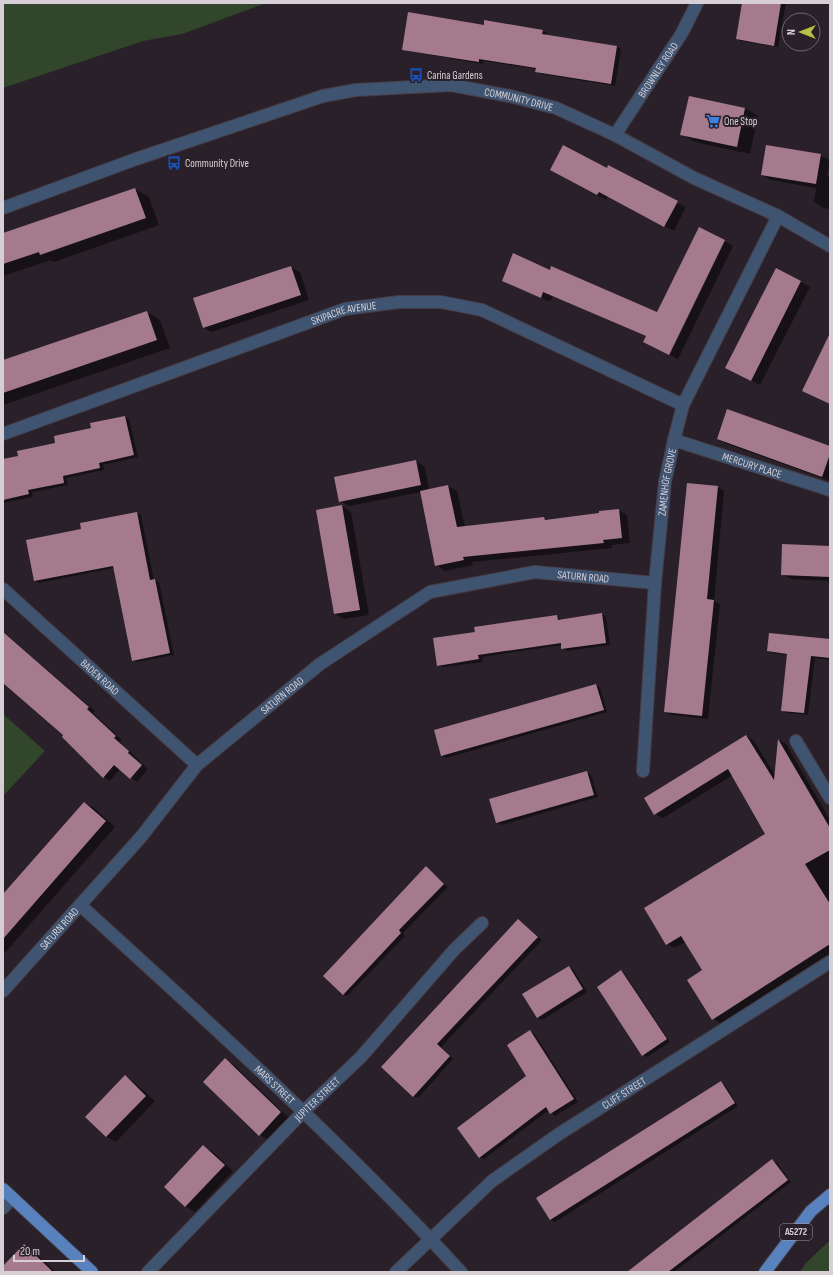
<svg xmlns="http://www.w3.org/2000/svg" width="833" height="1275" viewBox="0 0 833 1275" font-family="'Sofia Sans Condensed',sans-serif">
  <rect width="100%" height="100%" fill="#2a2029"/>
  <!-- green -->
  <path fill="#31462a" d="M3 3H266L182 34 143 41 3 88Z
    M3 714 45 751 3 796Z
    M830 1240V1272H800L806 1263Z"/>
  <!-- shadow -->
  <path fill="#0007" d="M743 3H786L778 47 741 41 737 39Z
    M484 26 543 31 547 33 546 36 617 47 621 49 615 86 541 74 536 71 537 69 483 61V64L407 51 403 49Z
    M745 108 758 116 750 154 695 142 682 134Z
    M820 155 830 160 827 176H830V209L823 208 814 202 816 188 771 180 762 175Z
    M607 169 686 207 674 231 608 196 606 200 560 175Z
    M135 189 149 197 159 225 54 262 51 260 3 276V235Z
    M725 241 733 246 678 359 670 355Z
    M291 267 300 272 309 300 212 332 203 327Z
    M776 269 810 287 760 385 736 373Z
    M551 271 658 313 647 337 553 296 550 302 503 280Z
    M147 312 160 320 170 348 3 405V361Z
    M125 417 129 419 138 457 103 465 104 470 66 478 68 485 32 492 33 497 3 503V460L20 456 56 443Z
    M718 439 830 447V481L727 444Z
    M416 461 425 467 429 490 448 486 457 491 465 527 544 518 548 520 600 514 618 510 627 515 630 543 612 545V548L472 562 473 565 445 571 436 565 421 492 349 506 340 501Z
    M718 487 724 491 714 601 720 604 708 719 671 715 665 711Z
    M342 506 351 512 369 615 344 619 335 614Z
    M137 513 141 515 154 580 159 582 174 655 137 662 133 660 114 568 39 583 34 580 82 530Z
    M830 547V581L791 579 782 574Z
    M602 614 606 617 610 645 567 651 562 648V645L482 657 483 662 442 667 438 665 476 633 557 616 561 620Z
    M3 632 95 711 93 713 122 740 120 742 148 769 137 782 120 769 110 781 104 777 91 766 92 765 65 735 3 682Z
    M830 640V660L815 658 808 715 787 713 782 711 788 655 773 653 768 651Z
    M596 685 600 688 607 712 446 758 442 756Z
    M747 736 754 741 775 775 779 740 786 744 830 820V953L721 1023 713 1019 704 970 686 942 675 948 667 944 767 834 733 775 663 818 655 814Z
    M587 772 591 775 598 797 501 825 497 822Z
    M85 803 94 808 115 827 3 955V896Z
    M427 868 448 887 403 933 405 936 347 996 343 994Z
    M519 920 542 940 441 1047 453 1059 418 1098 413 1096 382 1067Z
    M569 967 573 969 587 992 542 1020 537 1017Z
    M621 971 625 974 670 1042 647 1057 643 1055Z
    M530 1031 534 1033 578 1102 555 1116 549 1110 484 1159 480 1157 527 1076Z
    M225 1060 234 1065 289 1118 269 1140 260 1135Z
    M125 1077 134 1082 155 1101 116 1142 107 1137 87 1117Z
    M721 1082 725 1085 738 1106 555 1222 551 1220 537 1198Z
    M204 1147 213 1152 233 1171 195 1212 186 1207 165 1187Z
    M772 1161 777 1163 791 1182 674 1272H629Z
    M24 1246 33 1251 56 1272H14Z"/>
  <!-- building -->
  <path fill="#a57a8d" d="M742 3H781L774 46 736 39Z
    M408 12 484 25V20L543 30 542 34 617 46 611 84 535 72 536 68 479 59V62L402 50Z
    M689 96 745 108 737 147 680 135Z
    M563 145 607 168 608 165 678 201 664 227 599 192 597 195 550 170Z
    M766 145 821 154 816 184 761 175Z
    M135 188 146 218 40 255 39 252 3 264V233Z
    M699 227 725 240 669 355 643 342 646 336 543 292 541 298 502 281 513 253 550 270 551 266 657 312Z
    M291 266 301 295 203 328 193 298Z
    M776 268 801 281 751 381 725 368Z
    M147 311 157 340 3 393V360Z
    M830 333V404L802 391Z
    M727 409 830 446V454L822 477 717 439Z
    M125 416 134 455 99 463 100 468 63 476 64 483 28 490 29 494 3 500V459L18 456 17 451 55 443 54 436 91 428 90 423Z
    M416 460 421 485 339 502 334 477Z
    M687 483 718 486 707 599 714 600 702 716 664 712Z
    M448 485 457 527 544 517 545 520 599 513V511L619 509 622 538 603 540 604 543 463 557 464 560 435 566 420 491Z
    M342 505 360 610 334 614 316 510Z
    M137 512 150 580 155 579 170 653 132 661 113 566 34 581 26 540 81 529 80 523Z
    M782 544 830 546V577L781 575Z
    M602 613 606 643 561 649V643L478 655 479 659 437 666 433 638 475 632 474 627 557 615 558 620Z
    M3 632 89 707 87 709 116 736 114 738 129 751 128 753 142 765 130 779 114 765 103 778 62 737 63 735 3 683Z
    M769 633 830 639V658L811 656 804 713 781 711 787 654 767 651Z
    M596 684 604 710 441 756 434 730Z
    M746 735 774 780 778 739 830 828V850L805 864 830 904V944L712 1020 687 980 702 970 681 936 666 945 644 908 765 834 728 769 654 815 644 798Z
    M587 771 594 795 496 823 489 799Z
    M84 802 106 821 3 939V894Z
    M426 866 444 884 399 930 401 933 343 995 323 976Z
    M518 919 538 937 437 1044 450 1056 413 1097 381 1067Z
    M569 966 583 989 537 1018 522 994Z
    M621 970 667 1039 642 1056 597 987Z
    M530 1030 574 1099 550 1114 546 1107 479 1158 457 1128 526 1076 507 1045Z
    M225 1058 281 1112 259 1136 203 1082Z
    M125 1075 146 1096 106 1137 85 1117Z
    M721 1081 735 1103 550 1220 536 1198Z
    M203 1145 225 1165 185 1207 164 1187Z
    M772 1159 788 1180 668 1272H627Z
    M24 1244 53 1272H3V1266Z"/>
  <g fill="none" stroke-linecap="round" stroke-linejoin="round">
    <defs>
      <g id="minor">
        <path id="s1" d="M615 135 682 33 697 3"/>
        <path id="s2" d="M3 208 136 159 323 96 356 90 451 85 510 96 556 108 615 135 694 178 778 216 830 246"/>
        <path id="s3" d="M3 434 345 309 399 302H441L482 310 683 405"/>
        <path id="s4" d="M674 440 830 490"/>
        <path id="s5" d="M3 589 197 765"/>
        <path d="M796 741 830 798"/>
        <path id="s6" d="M643 771 655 583 665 482 674 440 683 405 778 216"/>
        <path id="s7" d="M80 905C211 1024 341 1142 461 1272"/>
        <path id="s8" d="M3 991 141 837 197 765 320 664 430 592 535 572 655 583"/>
        <path d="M3 1208 12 1198"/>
        <path id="s9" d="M148 1272 304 1111 361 1057 454 950 482 923"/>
        <path id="s10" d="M396 1272 492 1181 559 1134 830 962"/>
      </g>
      <path id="major" d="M3 1189 92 1272
        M765 1272 811 1211 830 1195"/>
    </defs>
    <!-- minor casing -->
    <use href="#minor" stroke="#463c45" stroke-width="14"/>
    <!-- major casing -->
    <use href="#major" stroke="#463c45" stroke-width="14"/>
    <!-- minor -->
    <use href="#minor" stroke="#3f5471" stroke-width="12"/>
    <!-- major -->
    <use href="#major" stroke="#5882bd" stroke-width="12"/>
  </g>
  <!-- icons -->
  <defs>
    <symbol id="bus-bare" viewBox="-9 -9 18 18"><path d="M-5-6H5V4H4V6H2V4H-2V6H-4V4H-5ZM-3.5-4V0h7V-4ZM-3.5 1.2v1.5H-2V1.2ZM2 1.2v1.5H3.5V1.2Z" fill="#1a4fb4" stroke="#2a2029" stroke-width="2.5" paint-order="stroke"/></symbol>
    <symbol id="supermarket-bare" viewBox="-9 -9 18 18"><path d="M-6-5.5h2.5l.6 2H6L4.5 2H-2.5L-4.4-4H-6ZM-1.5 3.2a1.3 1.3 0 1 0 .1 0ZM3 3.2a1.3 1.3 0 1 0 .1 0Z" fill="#3f7fe0" stroke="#2a2029" stroke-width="2.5" paint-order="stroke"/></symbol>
  </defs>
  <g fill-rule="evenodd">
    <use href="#bus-bare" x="406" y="65" width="20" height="20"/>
    <use href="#supermarket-bare" x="703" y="111" width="20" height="20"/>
    <use href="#bus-bare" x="164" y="153" width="20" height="20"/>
  </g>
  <g text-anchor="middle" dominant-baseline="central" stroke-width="4" stroke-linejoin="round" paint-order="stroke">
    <!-- shield labels -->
    <rect fill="#2a2029" stroke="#a29aa1" stroke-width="1" x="780" y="1224" width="32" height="16" rx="3"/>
    <g font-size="10" font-weight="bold" fill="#d6cfd5">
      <text x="796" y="1232">A5272</text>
    </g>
    <!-- street labels -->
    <g font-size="11" fill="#d6cfd5" stroke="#2a2029">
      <text stroke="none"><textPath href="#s1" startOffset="78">BROWNLEY ROAD</textPath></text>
      <text stroke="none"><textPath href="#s2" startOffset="537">COMMUNITY DRIVE</textPath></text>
      <text stroke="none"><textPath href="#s3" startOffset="362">SKIPACRE AVENUE</textPath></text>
      <text stroke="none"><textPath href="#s4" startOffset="82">MERCURY PLACE</textPath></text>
      <text stroke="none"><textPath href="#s6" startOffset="290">ZAMENHOF GROVE</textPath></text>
      <text stroke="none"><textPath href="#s8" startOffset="744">SATURN ROAD</textPath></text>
      <text stroke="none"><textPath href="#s5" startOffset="131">BADEN ROAD</textPath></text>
      <text stroke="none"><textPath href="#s8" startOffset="408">SATURN ROAD</textPath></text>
      <text stroke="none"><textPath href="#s8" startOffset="84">SATURN ROAD</textPath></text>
      <text stroke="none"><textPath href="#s7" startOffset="265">MARS STREET</textPath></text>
      <text stroke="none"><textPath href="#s10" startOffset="291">CLIFF STREET</textPath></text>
      <text stroke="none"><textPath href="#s9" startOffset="242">JUPITER STREET</textPath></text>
    </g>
    <!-- poi labels -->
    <g font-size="11" fill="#d6cfd5" stroke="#2a2029" text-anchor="start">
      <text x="427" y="75">Carina Gardens</text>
      <text x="724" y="121">One Stop</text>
      <text x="185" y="163">Community Drive</text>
    </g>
  </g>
  <!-- border -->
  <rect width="833" height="1275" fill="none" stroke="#d6cfd5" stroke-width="8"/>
  <!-- north arrow -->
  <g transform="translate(801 32) rotate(270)"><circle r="19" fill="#2a2029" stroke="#6f666e"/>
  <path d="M0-3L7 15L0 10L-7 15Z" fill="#bac045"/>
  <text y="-6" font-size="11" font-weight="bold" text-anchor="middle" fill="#d6cfd5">N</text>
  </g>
  <!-- scale -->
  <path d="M14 1255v6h70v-6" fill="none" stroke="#d6cfd5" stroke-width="2"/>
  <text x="20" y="1255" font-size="12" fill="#d6cfd5" stroke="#2a2029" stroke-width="3" paint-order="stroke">20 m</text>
</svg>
